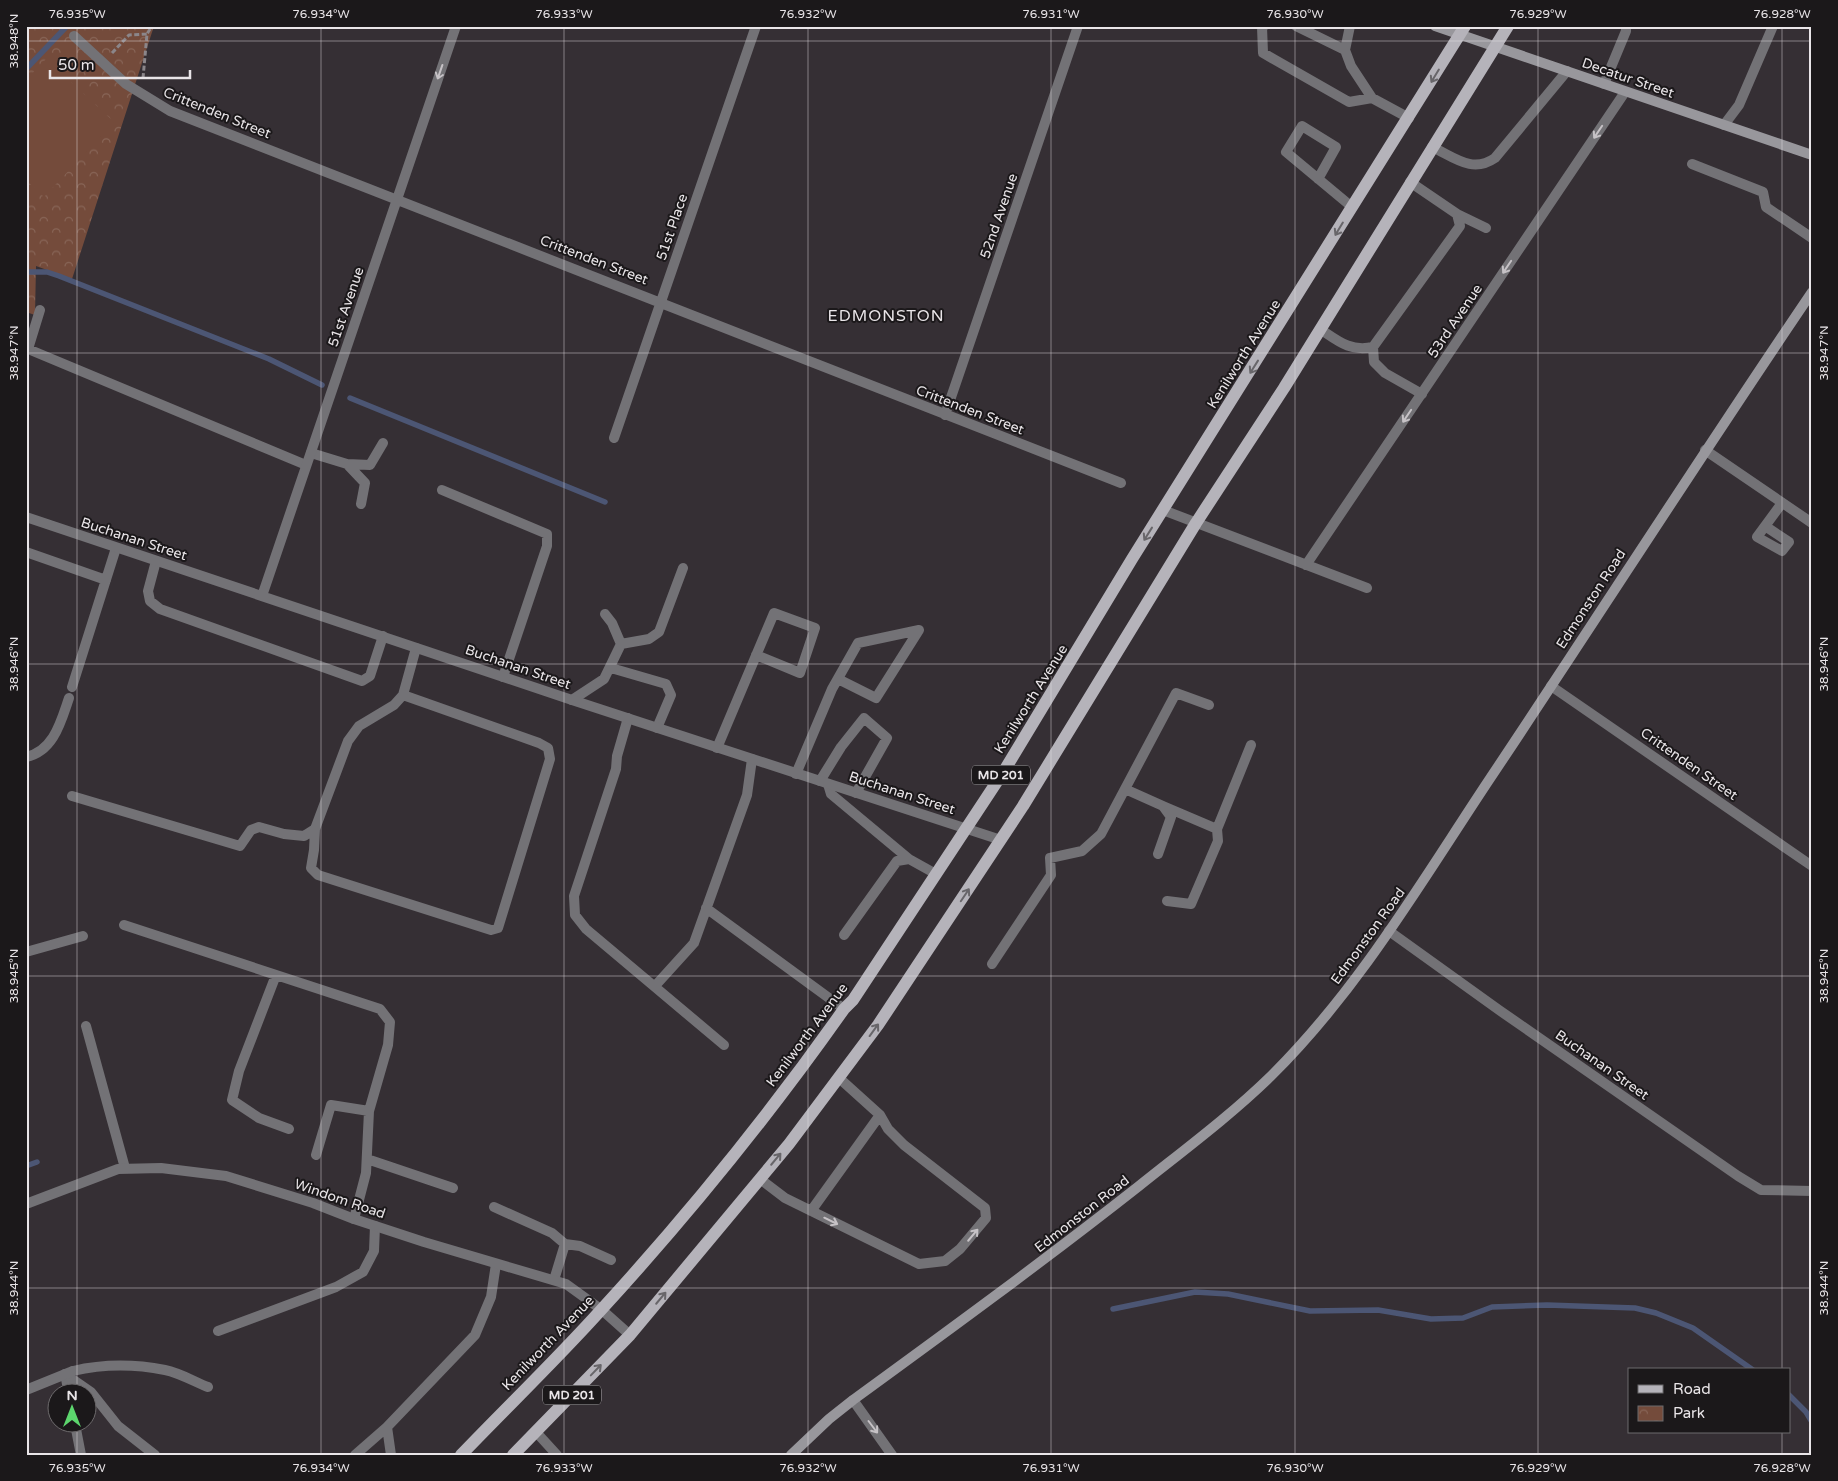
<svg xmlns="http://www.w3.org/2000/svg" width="1838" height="1481" viewBox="0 0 1838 1481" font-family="'Varela Round',sans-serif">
  <defs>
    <pattern id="park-crowns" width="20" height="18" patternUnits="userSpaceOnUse" patternTransform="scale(1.25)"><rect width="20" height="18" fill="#744b3b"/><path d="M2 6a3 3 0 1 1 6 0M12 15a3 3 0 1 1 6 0" fill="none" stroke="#886557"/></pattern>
  </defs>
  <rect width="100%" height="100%" fill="#352f34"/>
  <!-- park -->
  <path fill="url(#park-crowns)" d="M26 26H154L72 279 36 266 35 315 26 312Z"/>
  <!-- garden -->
  <path fill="#744b3b" d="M46 59 114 122 44 197 26 180V80Z"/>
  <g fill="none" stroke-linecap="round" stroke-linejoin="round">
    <!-- stream -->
    <path stroke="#4c5674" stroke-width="5.5" d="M26 69 67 26
      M26 272H47L59 276 269 359 322 385
      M350 398 605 502
      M26 1166 37 1162
      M1113 1309 1195 1292 1228 1294 1310 1311 1378 1310 1431 1319 1463 1318 1492 1307 1547 1305 1635 1308 1656 1313 1693 1328 1753 1370
      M1789 1395 1806 1412 1812 1422"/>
    <!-- path -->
    <path stroke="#8b868a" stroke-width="3" stroke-dasharray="5 2.5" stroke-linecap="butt" d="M112 53 129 35 147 34
      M143 78 147 34 152 26"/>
    <!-- lane -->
    <path stroke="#737276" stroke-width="10" d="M1264 26 1262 27 1263 53 1349 102 1372 98 1409 118
      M1296 26 1345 50
      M1350 26 1345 50 1351 66 1372 98
      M1604 84 1626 31V26
      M1724 125 1739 105 1773 26
      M1432 147C1454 157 1472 174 1495 158L1567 71
      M1692 164 1763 192 1766 207 1812 238
      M1318 179 1336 147 1302 126 1286 152 1352 207
      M1457 214 1486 228
      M40 310 28 349 306 465
      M1320 329C1338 341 1350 352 1373 347L1460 226 1457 214 1410 182
      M1373 347 1374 362 1385 373 1422 394
      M311 453 347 464 370 465 383 443
      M347 464 365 483 361 504
      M442 490 547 534V546L503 677
      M1765 526 1789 542 1782 551 1757 537 1782 503
      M26 552 106 580
      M156 561 148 591 150 601 160 609 362 681 370 676 383 636
      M621 644 649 639 659 632 683 568
      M611 668 666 684 671 695 657 728
      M72 687 116 548
      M572 700 604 679 621 644 612 623 605 614
      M628 718 617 756 616 769 574 896 575 915 586 929 724 1045
      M717 748 774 613 815 628 800 673 756 655
      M26 757C54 751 61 721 69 698
      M796 774 832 689 858 643 919 630 876 698 838 679
      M820 781 841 747 864 718 887 738 856 793
      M828 784 831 794 909 859
      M1125 789 1163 806 1171 817 1158 854
      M72 796 240 846 251 830 259 827 284 834 304 836 315 829 348 741 359 726 394 705 403 695 416 648
      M1163 806 1217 829 1218 841 1191 904 1167 901
      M315 829 314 850 311 868 318 875 491 930 498 928 550 759 548 748 539 743 403 695
      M1217 829 1251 745
      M706 908 844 1009
      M124 925 380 1009 390 1022 388 1045 369 1111 366 1173 354 1219
      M844 935 897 861 909 859 936 874
      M26 952 83 936
      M992 964 1051 875 1050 858 1082 851 1101 834 1176 693 1209 705
      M276 975 239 1071 232 1100 259 1118 289 1129
      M655 986 694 943 747 795 752 759
      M86 1026 125 1168
      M316 1155 331 1105 369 1111
      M367 1159 453 1188
      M760 1179 785 1198 919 1264 945 1261 960 1249 986 1218 985 1208 904 1145 888 1129 880 1115 839 1078
      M494 1207 552 1233 565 1244 554 1280
      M811 1211 880 1115
      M565 1244 580 1246 611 1260
      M218 1331 336 1287 363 1272 374 1251 375 1226
      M73 1371C103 1364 134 1364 165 1370 180 1373 195 1382 208 1387
      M69 1394 65 1374 91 1392 118 1426 155 1455
      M75 1424 81 1455
      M536 1432 557 1455
      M355 1455 387 1427
      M391 1455 387 1427 475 1335 491 1297 496 1264"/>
    <!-- street -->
    <path stroke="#737276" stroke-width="10" d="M74 36 126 84 170 111 1121 483
      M945 415 1078 26
      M614 438 756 26
      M1705 450 1812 523
      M1163 510 1367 588
      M26 517 572 700 1001 840
      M1306 565 1625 92
      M262 596 456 26
      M1551 686 1812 866
      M1389 931 1499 1010 1738 1176 1761 1190 1812 1191
      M26 1204 118 1169 161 1168 226 1176 313 1203 354 1219 424 1242 566 1284 602 1310 630 1335
      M26 1390 73 1371
      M853 1400 892 1455"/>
    <!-- secondary -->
    <path stroke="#98979c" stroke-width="10" d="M1435 26 1812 155
      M791 1455 829 1419 853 1400C949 1330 1045 1260 1139 1186 1184 1150 1230 1116 1271 1076 1358 990 1420 884 1487 783 1596 620 1702 454 1812 292"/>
    <!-- primary -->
    <path stroke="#b5b3ba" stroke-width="12" d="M461 1455C508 1406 556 1360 601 1310 688 1215 770 1114 844 1009L853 1000 1004 771 1132 559 1465 26
      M513 1455 630 1335 789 1144 878 1025 1023 806 1196 523 1284 388 1508 26"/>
  </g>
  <!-- one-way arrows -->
  <defs><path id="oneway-shaft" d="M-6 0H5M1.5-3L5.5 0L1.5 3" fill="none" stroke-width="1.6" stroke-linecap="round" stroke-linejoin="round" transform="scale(1.25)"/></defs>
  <g stroke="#c6c2c6">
    <use href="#oneway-shaft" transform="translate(440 72) rotate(109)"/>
    <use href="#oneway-shaft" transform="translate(1598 132) rotate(124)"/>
    <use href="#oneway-shaft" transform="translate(1507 267) rotate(124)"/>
    <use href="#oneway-shaft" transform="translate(1407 416) rotate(124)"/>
    <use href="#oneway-shaft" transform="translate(831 1221) rotate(26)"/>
    <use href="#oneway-shaft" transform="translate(973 1235) rotate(-50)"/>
    <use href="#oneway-shaft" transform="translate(873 1427) rotate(53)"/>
  </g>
  <g stroke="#68666a">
    <use href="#oneway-shaft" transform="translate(1435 76) rotate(121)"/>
    <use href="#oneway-shaft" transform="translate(1339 229) rotate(121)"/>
    <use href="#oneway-shaft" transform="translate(1254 367) rotate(122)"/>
    <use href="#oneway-shaft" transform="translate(1148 534) rotate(122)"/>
    <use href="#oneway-shaft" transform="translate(965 895) rotate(-56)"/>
    <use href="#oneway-shaft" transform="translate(874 1030) rotate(-54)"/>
    <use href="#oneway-shaft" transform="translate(776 1159) rotate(-50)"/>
    <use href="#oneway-shaft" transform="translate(661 1298) rotate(-50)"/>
    <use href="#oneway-shaft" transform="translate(596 1370) rotate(-46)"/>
  </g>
  <!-- ticks -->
  <path fill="none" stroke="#e9e5e8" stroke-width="1" stroke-opacity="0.45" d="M77 26V1394M321 26V1455M564 26V1455M808 26V1455M1051 26V1455M1295 26V1455M1538 26V1455M1782 26V1370M26 41H1812M26 353H1812M26 664H1812M26 976H1812M26 1288H1812M77 1424V1455M1782 1432V1455"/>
  <g text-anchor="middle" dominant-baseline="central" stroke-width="4" stroke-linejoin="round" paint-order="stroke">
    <!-- shield labels -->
    <g fill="#1b181a" stroke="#aba8aa" stroke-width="1">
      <rect x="972" y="765.5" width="58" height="19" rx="4"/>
      <rect x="543" y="1385.5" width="58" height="19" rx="4"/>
    </g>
    <g font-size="12" font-weight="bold" fill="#e9e5e8">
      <text x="1001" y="775">MD 201</text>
      <text x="572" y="1395">MD 201</text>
    </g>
    <!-- street labels -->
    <g font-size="14" fill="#e9e5e8" stroke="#1b181a">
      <text transform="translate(1628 78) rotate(19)">Decatur Street</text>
      <text transform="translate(217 113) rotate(22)">Crittenden Street</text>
      <text transform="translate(999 216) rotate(-71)">52nd Avenue</text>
      <text transform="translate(672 227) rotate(-71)">51st Place</text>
      <text transform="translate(594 260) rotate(21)">Crittenden Street</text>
      <text transform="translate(346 307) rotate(-71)">51st Avenue</text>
      <text transform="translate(1455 321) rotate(-56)">53rd Avenue</text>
      <text transform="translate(1244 354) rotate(-58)">Kenilworth Avenue</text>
      <text transform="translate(970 410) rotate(21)">Crittenden Street</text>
      <text transform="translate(134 539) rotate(18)">Buchanan Street</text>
      <text transform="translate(1591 599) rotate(-57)">Edmonston Road</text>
      <text transform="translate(518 667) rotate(19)">Buchanan Street</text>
      <text transform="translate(1031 699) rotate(-58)">Kenilworth Avenue</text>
      <text transform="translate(1689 764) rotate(35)">Crittenden Street</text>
      <text transform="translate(902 793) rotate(18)">Buchanan Street</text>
      <text transform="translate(1368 936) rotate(-54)">Edmonston Road</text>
      <text transform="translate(807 1035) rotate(-53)">Kenilworth Avenue</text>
      <text transform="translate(1602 1065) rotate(35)">Buchanan Street</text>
      <text transform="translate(340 1199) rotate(19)">Windom Road</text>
      <text transform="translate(1082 1214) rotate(-38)">Edmonston Road</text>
      <text transform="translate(548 1343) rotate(-46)">Kenilworth Avenue</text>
    </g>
    <!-- quarter labels -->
    <g font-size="16" letter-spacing="1" fill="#e9e5e8" stroke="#1b181a">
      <text x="886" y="316">EDMONSTON</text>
    </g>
  </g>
  <!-- border -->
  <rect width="1838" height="1481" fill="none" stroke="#1b181a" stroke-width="55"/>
  <!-- legend -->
  <rect x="1628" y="1368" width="162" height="65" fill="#1b181a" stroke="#6d6a6c"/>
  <rect x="1638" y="1385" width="25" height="8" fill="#b5b3ba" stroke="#6d6a6c"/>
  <text x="1673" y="1394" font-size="15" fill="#e9e5e8">Road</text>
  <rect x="1638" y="1406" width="25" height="15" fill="url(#park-crowns)" stroke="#6d6a6c"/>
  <text x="1673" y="1418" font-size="15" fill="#e9e5e8">Park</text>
  <!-- north arrow -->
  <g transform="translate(72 1408)"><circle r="24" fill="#1b181a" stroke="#6d6a6c"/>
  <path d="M0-4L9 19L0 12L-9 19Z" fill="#5cd56d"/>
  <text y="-8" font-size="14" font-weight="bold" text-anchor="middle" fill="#e9e5e8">N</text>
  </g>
  <!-- scale -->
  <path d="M50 70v8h140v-8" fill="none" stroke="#e9e5e8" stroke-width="2.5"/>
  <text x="58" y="70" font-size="15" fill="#e9e5e8" stroke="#1b181a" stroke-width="4" paint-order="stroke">50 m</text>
  <rect x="28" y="28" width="1782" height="1426" fill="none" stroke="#e9e5e8" stroke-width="2"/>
  <g font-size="12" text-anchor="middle" fill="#e9e5e8">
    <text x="77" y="18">76.935°W</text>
    <text x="321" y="18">76.934°W</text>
    <text x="564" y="18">76.933°W</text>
    <text x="808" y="18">76.932°W</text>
    <text x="1051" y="18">76.931°W</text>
    <text x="1295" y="18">76.930°W</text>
    <text x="1538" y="18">76.929°W</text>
    <text x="1782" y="18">76.928°W</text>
    <text transform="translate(14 41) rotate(-90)" y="4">38.948°N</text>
    <text transform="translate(14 353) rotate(-90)" y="4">38.947°N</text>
    <text transform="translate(1824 353) rotate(-90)" y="4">38.947°N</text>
    <text transform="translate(14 664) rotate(-90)" y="4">38.946°N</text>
    <text transform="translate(1824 664) rotate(-90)" y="4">38.946°N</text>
    <text transform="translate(14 976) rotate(-90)" y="4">38.945°N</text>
    <text transform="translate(1824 976) rotate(-90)" y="4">38.945°N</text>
    <text transform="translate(14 1288) rotate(-90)" y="4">38.944°N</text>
    <text transform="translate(1824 1288) rotate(-90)" y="4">38.944°N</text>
    <text x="77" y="1472">76.935°W</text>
    <text x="321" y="1472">76.934°W</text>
    <text x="564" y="1472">76.933°W</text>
    <text x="808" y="1472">76.932°W</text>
    <text x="1051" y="1472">76.931°W</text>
    <text x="1295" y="1472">76.930°W</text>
    <text x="1538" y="1472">76.929°W</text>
    <text x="1782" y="1472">76.928°W</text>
  </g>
</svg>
